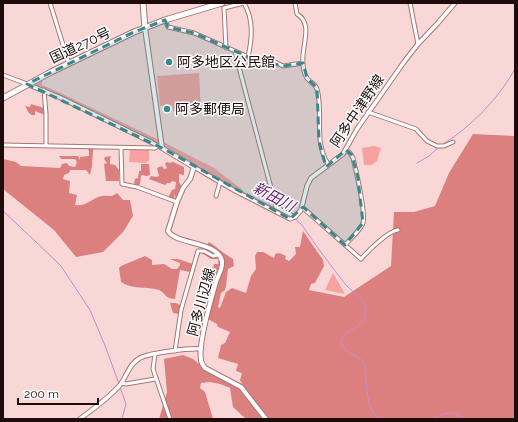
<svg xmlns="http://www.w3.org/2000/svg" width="518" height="422" viewBox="0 0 518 422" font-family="Raleway,'Noto Sans JP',sans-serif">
  <rect width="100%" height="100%" fill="#f9d7d6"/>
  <!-- green -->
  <path fill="#f7a2a0" d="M199 73 201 111H173L172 105 160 106 157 76Z
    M42 80V85L54 90 159 140 160 141V144L63 96 35 84Z
    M163 142 214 168 244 191 235 188 164 146Z
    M374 146 381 148 377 161 372 165H364L362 148Z
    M130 149H149V160L146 163 129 162Z
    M333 273 345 294 325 290Z"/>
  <!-- forest -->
  <path fill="#dc7f7f" d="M31 104 44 108 45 115 35 111V115C29 116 28 111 25 106L30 107Z
    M473 134 515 136V419H268L242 384 240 380 242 373 236 371 238 364 218 358 221 345 225 343 230 332 218 327 217 324 208 319 210 282 214 264H218L219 259H211L202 253H200L199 257H198L199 252 206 253 213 257 218 256 207 245 209 242C218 248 224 254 233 259L234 266 228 269 226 286 225 290 221 293 218 307 220 308 226 292 232 288 246 293 251 276 256 269 255 256 257 252H263L274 258 275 254 279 253 286 256 285 259 289 261 296 254 295 247H300L303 231 323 260 324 266 315 283 311 284 309 290 344 297 391 266 394 212H414L435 206 449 173Z
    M79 148 93 149 92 166 90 175 86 170H70L69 173 64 175 63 179 70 181 69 193 77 195 75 205C87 207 93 197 102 196 110 195 110 198 117 193L123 200H130L133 216 123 232 103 252 76 257 54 230 3 189V159L16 162 21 166 60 168 62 164 67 163 69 166 75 167 77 162 75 159H61L59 156H78L80 160V157L89 156V151L88 149H80Z
    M111 156 110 159V164L115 165 119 170V181H106L104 164 107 163 104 159 105 157Z
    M167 162 170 163 173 162 184 167V175L179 174V182L182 187 176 198 174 194 175 200 168 198 172 190 175 189 176 182 172 181 170 183H167L165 185 149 179 151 176 157 177 159 176 157 168 162 166 164 169 167 168 165 164Z
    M141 164H149L150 175 147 176 142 175 141 176 140 184 138 186H136L134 183 135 179 138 178 139 171H141Z
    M145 256 152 260V265L164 264 172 269H177L180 265V263L170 259H178L193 264 190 272 180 270 175 299C165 299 166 293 159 290 146 286 133 290 121 282L119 268 121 266Z
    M170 303H176L180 305 179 314 173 313Z
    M183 355 193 359 210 373 239 388 263 419H246L233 407 230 388 220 384 210 382 201 383 200 388 205 392 213 419H159L167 392 164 359Z"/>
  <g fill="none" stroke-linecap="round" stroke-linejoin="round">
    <!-- stream -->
    <path stroke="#c58cd0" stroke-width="1" d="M19 79 26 82
      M34 85 60 95 92 111
      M152 141 160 145
      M443 144C471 127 499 98 515 69
      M183 158 235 188 277 209
      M417 163 429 156 439 147
      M3 211 34 240 61 266 90 310 106 348 119 384
      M294 218 302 225C316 246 331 266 346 285 351 291 358 294 362 300 365 305 366 309 365 315 363 331 340 329 341 344L345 350 363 361C367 373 365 412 378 417 381 419 386 418 390 419
      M120 387 126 404 122 419
      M432 419C444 414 453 408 464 419"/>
    <defs>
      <path id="minor" d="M50 3 69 64
        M295 3 297 14C314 24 301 46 303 63 303 67 304 74 307 78 309 82 315 83 317 89 324 114 313 140 328 164
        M410 3 418 44
        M224 8 244 3C254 20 252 39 248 57
        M224 8 226 48
        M165 20 168 27 194 33 253 59 275 62 283 66 303 63
        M3 75 27 84
        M44 90 46 114V146
        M368 112 416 129 427 141 437 146H444L453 142
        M151 142 162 148
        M3 145 155 148 158 146
        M121 148 122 184 137 187 177 202
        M194 167 235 191 290 219 295 217 276 207 235 52
        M216 196 220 182
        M302 207 361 259C368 251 388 231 398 230
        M345 245C350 239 360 231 363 223 366 212 356 171 353 158L350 153 346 150
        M175 351 181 310 198 251H204L213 256 218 255
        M155 354 153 369 170 419
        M121 383 126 384 155 379"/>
      <path id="tertiary" d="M27 84 61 98 151 142
        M295 217 301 210 307 186 311 178 343 154 357 129 404 62 418 44 437 24 455 3
        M80 419C94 408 109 398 120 385 127 376 129 364 140 358 149 353 190 348 201 349"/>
      <path id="secondary" d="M145 28 162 148 194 167 190 179 183 188 177 202 168 231C176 245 218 241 222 261 223 269 218 275 216 282 211 299 198 344 201 360 201 363 203 365 205 368L241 387 266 419"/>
      <path id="trunk" d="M143 3 145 28
        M3 98 51 72 134 32 165 20 222 3"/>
    </defs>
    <!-- minor casing -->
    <use href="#minor" stroke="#a77675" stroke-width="5"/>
    <!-- tertiary casing -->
    <use href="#tertiary" stroke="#a77675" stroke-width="5.5"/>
    <!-- secondary casing -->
    <use href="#secondary" stroke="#a77675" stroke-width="6"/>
    <!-- trunk casing -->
    <use href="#trunk" stroke="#a77675" stroke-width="7"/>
    <!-- minor -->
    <use href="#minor" stroke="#fff" stroke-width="3"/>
    <!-- tertiary -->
    <use href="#tertiary" stroke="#fff" stroke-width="3.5"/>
    <!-- secondary -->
    <use href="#secondary" stroke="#fff" stroke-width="4"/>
    <!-- trunk -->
    <use href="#trunk" stroke="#fff" stroke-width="5"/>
  </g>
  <!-- marked area -->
  <path fill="#3d868a" fill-opacity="0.2" stroke="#3d868a" stroke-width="3" stroke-dasharray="8 5" stroke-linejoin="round" d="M165 20 168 27 194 33 253 59 283 66 303 63 307 78 317 88 319 141 326 167 346 150 352 155 358 178 363 223 345 245 303 207 290 219 162 148 27 84 134 32Z"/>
  <!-- markers -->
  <g fill="#3d868a" stroke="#fff" stroke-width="1.5">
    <circle cx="169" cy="62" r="4"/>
    <circle cx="167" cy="109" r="4"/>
  </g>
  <g text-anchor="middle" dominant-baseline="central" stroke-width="3" stroke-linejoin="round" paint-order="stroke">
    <!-- street labels -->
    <g font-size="14" fill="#1e0c0c" stroke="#fff">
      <text transform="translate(80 45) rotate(-25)">国道270号</text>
      <text transform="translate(357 111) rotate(-56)">阿多中津野線</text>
      <text transform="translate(201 302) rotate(-75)">阿多川辺線</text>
    </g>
    <!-- poi labels -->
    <g font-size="14" fill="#1e0c0c" stroke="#fff" text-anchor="start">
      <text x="177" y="62">阿多地区公民館</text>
      <text x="175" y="109">阿多郵便局</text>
    </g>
    <!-- water labels -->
    <g font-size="15" font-style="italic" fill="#611b6e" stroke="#fff">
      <text transform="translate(274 197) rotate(28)">新田川</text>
    </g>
  </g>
  <!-- border -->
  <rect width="518" height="422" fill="none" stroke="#1e0c0c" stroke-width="8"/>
  <!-- scale -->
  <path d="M18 398v6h80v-6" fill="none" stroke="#1e0c0c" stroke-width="2"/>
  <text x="24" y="398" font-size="12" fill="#1e0c0c" stroke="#ffffff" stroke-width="3" paint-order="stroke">200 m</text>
</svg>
